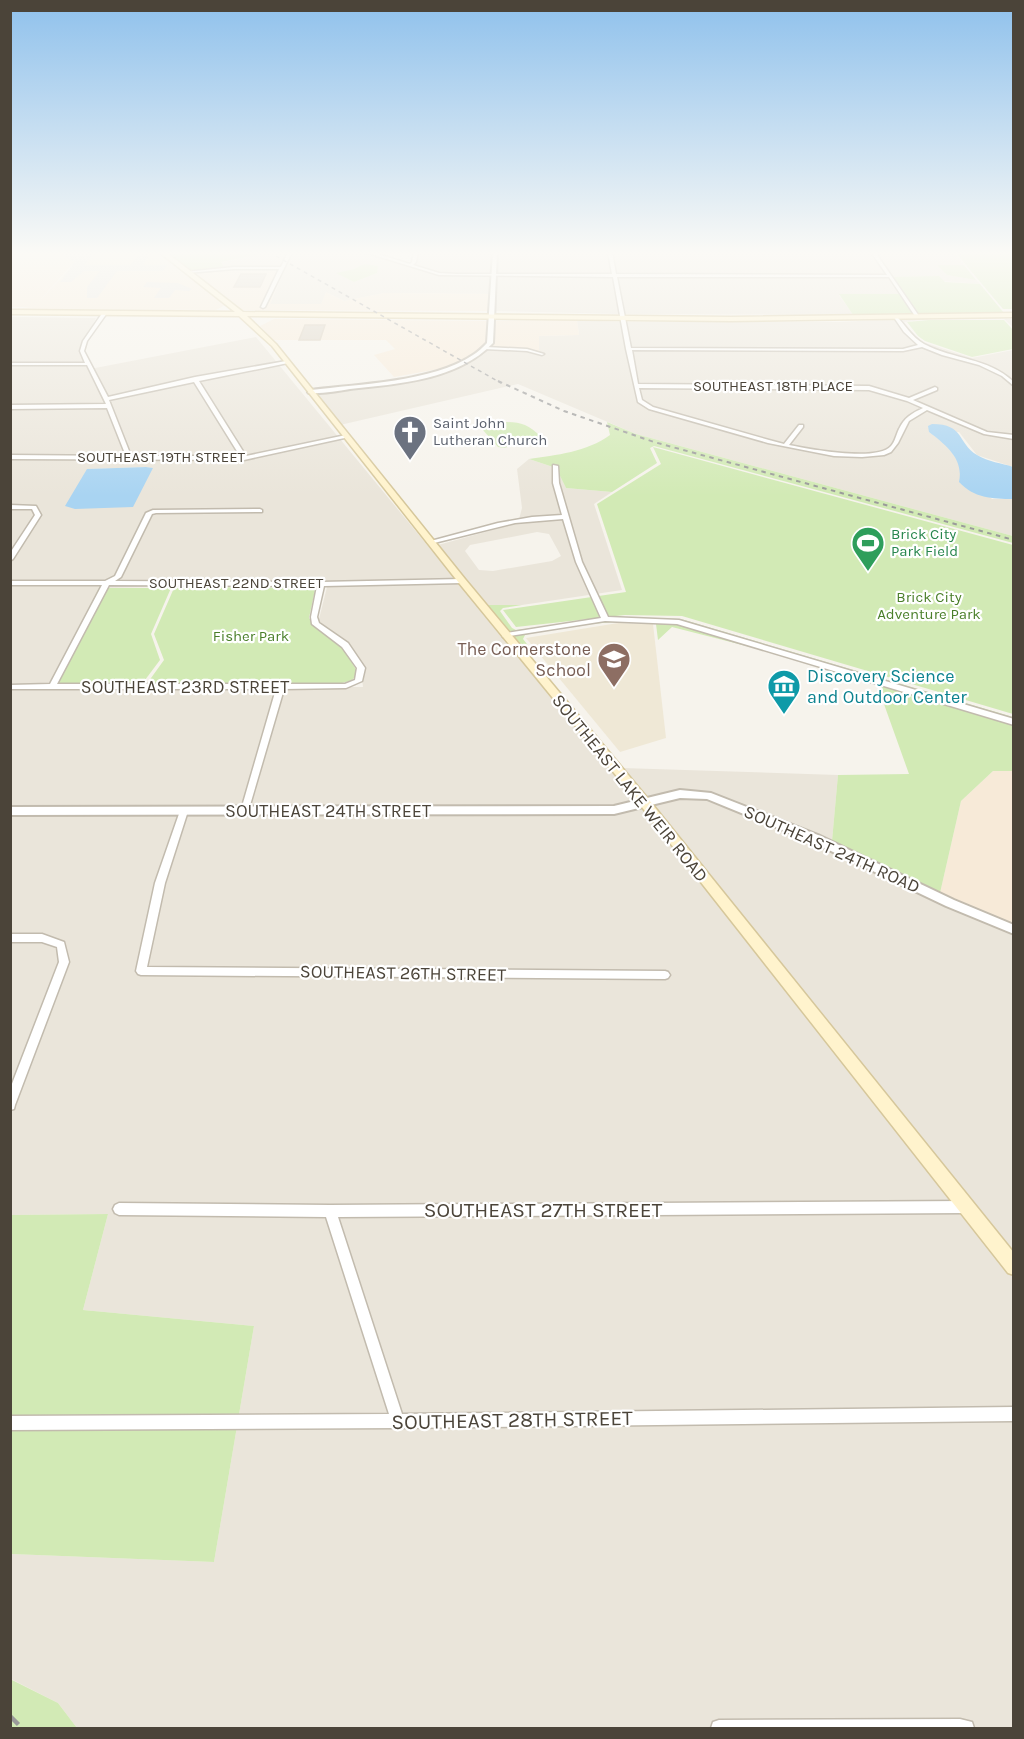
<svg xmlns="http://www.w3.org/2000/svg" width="1024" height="1739" viewBox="0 0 1024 1739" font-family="Karla,sans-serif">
  <rect width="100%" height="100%" fill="#f6f3ec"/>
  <!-- residential -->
  <path fill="#eae5da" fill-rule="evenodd" d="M259 252H288L280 267 224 268 220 263 256 255Z
    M292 252H362L438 275 491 277 490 294 384 293 344 301 326 292 322 304H270ZM364 264 377 273 354 282 337 273 354 269Z
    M419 252H492L491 275 440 273 413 266Z
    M497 252H608L612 275H496Z
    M613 252H870L886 275H617Z
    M875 252H953L964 265H937L947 275 976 280 980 284 894 277 896 281Z
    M496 277H612L619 314 495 311Z
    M617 277H888L900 294 839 295 853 315 625 314Z
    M11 317 96 318 83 346 90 369 256 337 637 800 613 806 11 807ZM146 467 152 468 83 479 88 469ZM259 585 327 587 318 623 348 642 361 668 363 687H50L99 588Z
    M916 318 1013 319V327L1004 319H928L904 322 915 336 923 342 972 358 1013 350V467L977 455 959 432H929L944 443 955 456 962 471 992 499H1013V536L636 434 518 384 340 425 315 393 450 371 467 365 484 354 490 346 539 352 538 336 579 335 577 320 620 322 634 387H639L626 322H840Z
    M529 459 556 468 566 488 612 492 594 504 622 590 522 605H486L438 545 518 523 522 508 517 469ZM537 532 549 534 561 556 552 561 493 571 479 570 465 551 470 545Z
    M622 768 838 775 832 841 709 792 678 790 647 798Z
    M681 798 708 800 728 807 813 841 949 907 1013 935V1256L653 806Z
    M644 808 1013 1277V1728H77L58 1703 11 1679V1554L214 1562 254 1326 83 1310 108 1214 11 1215 10 815H615Z"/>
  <!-- commercial -->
  <path fill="#f7ead8" d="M10 252H59L75 261 34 307 77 261 62 252H159L227 304 216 310 11 309 33 307H11Z
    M234 269H279L260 308H265L280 278 270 304H321L326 292 344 301 384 293 490 294 488 311 239 310 191 272Z
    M274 319 488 321 487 343 479 353 455 366 394 377 374 355 395 349 386 340H273L260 326Z
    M577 320 579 335 539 336V352L490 346 493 321Z
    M993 771H1013V925L940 893 961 801Z"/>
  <!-- education -->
  <path fill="#efe8d6" d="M618 623 653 624 666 738 620 752 526 638Z"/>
  <!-- green -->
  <path fill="#d2eab5" d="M165 252H259L256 255 221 262 224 268 191 271Z
    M955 252H1013V309H1003Z
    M364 264 378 266 377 273 354 282 336 273 354 269Z
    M937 265H964L976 280 947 275Z
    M939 276 945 282 980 284 1004 313H918L893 277Z
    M839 294H900L913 313 853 315Z
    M929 320H1004L1013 330V349L972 357 925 341 918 336 907 322Z
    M497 422C518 422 526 422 541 437L504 448 498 447 482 429Z
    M607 422 636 434 1013 536V543L654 446 650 448 657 463 612 492 566 488 556 468 529 459C556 455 587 452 610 435Z
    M653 447 1013 545V714L682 616 625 615 516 627 503 610 626 592 597 504 661 464Z
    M258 587 315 590 309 618 320 631 342 647 357 671C356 680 350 681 342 683L146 685 164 660 154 634 174 588Z
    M99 588H171L151 634 160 660 142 684 144 687H50Z
    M486 605H522L503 608 500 611 512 628 516 630 626 617 681 619 1013 717V771H993L961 801 940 893 832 841 838 775 909 774 875 679 672 627 658 640 656 624 652 622C609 620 568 626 525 635L523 639 534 653H526Z
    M108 1214 83 1310 254 1326 214 1562 11 1554V1215Z
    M10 1679 58 1703 77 1728H11Z"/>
  <!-- parking -->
  <path fill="#e5e3e0" d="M59 252H95L84 265H130L140 254H150L143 265H167L163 271H117L97 298H87V287L100 271H84L71 282H60L75 262Z
    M147 282 178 283 192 289 189 291 175 290 169 298H154L161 288 143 287Z"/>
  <!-- water -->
  <path fill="#a9d4f2" d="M932 424C965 424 957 443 977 455 988 462 1002 463 1013 467V499C992 499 974 498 959 482 964 459 946 445 929 432L928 426Z
    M146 467 153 468 133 507 75 509 65 506 87 469Z"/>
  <!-- building -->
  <path fill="#d8cfc1" stroke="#d3c7b4" stroke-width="1.5" d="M241 274H266L260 287H234Z
    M305 325H325L320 340H299Z"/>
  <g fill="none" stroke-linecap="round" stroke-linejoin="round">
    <defs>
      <path id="minor" d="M288 252H292L265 307 263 308 261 307 279 269H234L187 273 185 272 234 267H281Z
        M364 252H371L410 264 412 262 414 252H418L416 262 413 265 439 273 457 274H612L608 252H612L616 274 887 275 871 252H875L919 316H915L889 277H617L631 348 903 349 918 345 904 332 893 316 895 315C905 324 911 337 924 344 954 360 987 357 1014 382V386L1002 376 979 365 942 355 922 347 903 351 632 350 638 384 869 386 909 398 935 387 937 388V390L913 400 987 432 1014 435V439L984 434 927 410 909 421 898 443 891 452 884 455 862 457 834 456 768 443 649 409 638 402 626 349 613 277 439 275ZM639 388 869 390 907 401 923 408C912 413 904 418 899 429 896 435 895 442 891 446 877 462 809 449 789 445L803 427V425H799L784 444 769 440 653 407 642 400Z
        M103 312 107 313 87 341 84 351 108 397 195 377 286 361 288 362V363L199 381 246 456 346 435 349 437 244 460 10 459V455L126 456 107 408 10 409V405L106 404 87 365H10V363H85L80 351 83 341ZM194 382 240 456H131L109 400Z
        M486 347 527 349 544 354 542 355 527 351 484 349V347Z
        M553 465 558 466 559 483 582 562 608 617 679 620 1014 719V725L677 624 605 621 503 637 502 635 506 633 601 618 576 562 563 519 515 523 430 544 427 542 498 523 532 517 562 515 553 483Z
        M10 505 36 506 41 515 13 559 10 561V553L35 515 32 509H10Z
        M260 509 262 510V512L156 513 152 514 121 577 115 581 321 582 462 579 465 581 462 583 324 586 317 617 319 623 348 643 365 668 362 681 346 688 284 689 248 812H242L241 810 276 689H10V685L50 684 102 585H10V581H105L115 576 146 513 153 510ZM109 585 317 586 311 617 312 624 342 647 357 668 355 680 345 684H57Z
        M184 808 188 811 165 883 147 967 665 971 668 972 670 975 668 978 665 979 141 975 138 974 136 971 155 883 180 811Z
        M10 934H42L64 942 69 962 15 1105 14 1109 10 1110V1089L59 962 57 947 42 942H10Z
        M966 1201 970 1203 972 1207 970 1211 966 1213 338 1217 402 1414 1014 1407V1421L398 1428 10 1430V1416L389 1414 326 1217 119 1215 115 1213 113 1209 115 1205 119 1203 330 1205Z
        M960 1719 972 1722 974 1728H711L713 1722 719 1720Z"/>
      <path id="tertiary" d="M493 252H497L493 343C458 380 398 384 350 389 337 391 322 394 309 393L308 392 311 390C359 384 433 382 473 355 478 352 483 347 487 343Z
        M680 790 711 793 818 835 954 900 1014 925V934L946 906 810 841 707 799 680 798 614 814 10 815V807L614 806Z"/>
      <path id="secondary" d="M159 252H166L243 312 731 317 1014 313V317L731 321 247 316 276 344 465 579 649 800 1014 1253V1275L1008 1273 641 806 459 583 272 346 239 316 10 314V310L235 312Z"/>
    </defs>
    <!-- minor casing -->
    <use href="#minor" stroke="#c2bbae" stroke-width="3"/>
    <!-- tertiary casing -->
    <use href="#tertiary" stroke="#c2bbae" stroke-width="4"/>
    <!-- secondary casing -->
    <use href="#secondary" stroke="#d6c79b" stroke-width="3"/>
    <!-- minor -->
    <use href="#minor" fill="#fff" fill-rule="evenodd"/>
    <!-- tertiary -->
    <use href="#tertiary" fill="#fff" fill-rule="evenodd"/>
    <!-- secondary -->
    <use href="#secondary" fill="#fff3cd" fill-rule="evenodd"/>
    <!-- rail-far2 -->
    <path stroke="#9a9a9a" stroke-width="1.5" stroke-dasharray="4 4" stroke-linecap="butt" d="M269 252 501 383"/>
    <!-- rail-far1 -->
    <path stroke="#9a9a9a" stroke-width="2" stroke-dasharray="4.5 4.5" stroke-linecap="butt" d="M498 381 564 411 654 442 1014 540"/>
    <!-- rail -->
    <path stroke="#9a9a9a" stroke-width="4.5" stroke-dasharray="12 12" stroke-linecap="butt" d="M10 1716 22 1728"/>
  </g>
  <!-- sky -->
  <linearGradient id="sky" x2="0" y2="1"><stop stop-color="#8fc1ec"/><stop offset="0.51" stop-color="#fbfaf6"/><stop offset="1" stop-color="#fbfaf6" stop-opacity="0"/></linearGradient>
  <rect width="1024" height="496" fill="url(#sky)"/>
  <!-- icons -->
  <defs>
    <symbol id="church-pin" viewBox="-11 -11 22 30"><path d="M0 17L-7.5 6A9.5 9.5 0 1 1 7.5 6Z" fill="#6b7280" stroke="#fff"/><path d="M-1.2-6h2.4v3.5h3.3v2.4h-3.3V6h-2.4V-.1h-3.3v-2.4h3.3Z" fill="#fff"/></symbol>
    <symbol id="stadium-pin" viewBox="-11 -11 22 30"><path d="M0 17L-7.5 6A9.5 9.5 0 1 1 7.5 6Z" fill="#2e9e5b" stroke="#fff"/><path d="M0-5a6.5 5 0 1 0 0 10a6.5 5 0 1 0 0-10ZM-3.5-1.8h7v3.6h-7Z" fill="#fff"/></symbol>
    <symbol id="school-pin" viewBox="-11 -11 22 30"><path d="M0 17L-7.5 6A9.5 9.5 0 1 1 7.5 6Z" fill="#8d6e63" stroke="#fff"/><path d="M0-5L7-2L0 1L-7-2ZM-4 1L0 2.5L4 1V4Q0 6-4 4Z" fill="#fff"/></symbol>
    <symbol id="museum-pin" viewBox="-11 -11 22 30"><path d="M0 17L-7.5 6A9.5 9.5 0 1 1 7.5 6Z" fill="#0f9aa8" stroke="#fff"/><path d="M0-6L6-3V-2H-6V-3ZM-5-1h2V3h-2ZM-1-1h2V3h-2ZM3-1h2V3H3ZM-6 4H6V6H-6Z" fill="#fff"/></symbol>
  </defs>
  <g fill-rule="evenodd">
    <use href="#church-pin" x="391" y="413" width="38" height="52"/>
    <use href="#stadium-pin" x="849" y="524" width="38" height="52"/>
    <use href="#school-pin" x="595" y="640" width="38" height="52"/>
    <use href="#museum-pin" x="765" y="667" width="38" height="52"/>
  </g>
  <g text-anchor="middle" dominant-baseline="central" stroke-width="4.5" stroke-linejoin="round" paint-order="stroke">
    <!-- far-street labels -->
    <g font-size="15" fill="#4b4439" stroke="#fff">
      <text x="773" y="386">SOUTHEAST 18TH PLACE</text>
      <text x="161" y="457">SOUTHEAST 19TH STREET</text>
      <text x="236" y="583">SOUTHEAST 22ND STREET</text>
    </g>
    <!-- far-worship labels -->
    <g font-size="15" fill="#5b616d" stroke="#fff" text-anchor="start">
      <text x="433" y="423">Saint John<tspan x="433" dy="17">Lutheran Church</tspan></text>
    </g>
    <!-- far-leisure labels -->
    <g font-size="15" fill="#27864d" stroke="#fff" text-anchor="start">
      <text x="891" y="534">Brick City<tspan x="891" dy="17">Park Field</tspan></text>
    </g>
    <!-- far-park labels -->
    <g font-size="15" fill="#4a7f2a" stroke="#fff">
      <text x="929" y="597">Brick City<tspan x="929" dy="17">Adventure Park</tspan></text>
      <text x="251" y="636">Fisher Park</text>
    </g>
    <!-- education labels -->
    <g font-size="18" fill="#785e54" stroke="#fff" text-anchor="end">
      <text x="591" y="649">The Cornerstone<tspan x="591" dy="21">School</tspan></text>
    </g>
    <!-- culture labels -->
    <g font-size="18" fill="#0d838f" stroke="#fff" text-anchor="start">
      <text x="807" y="676">Discovery Science<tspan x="807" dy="21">and Outdoor Center</tspan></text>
    </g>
    <!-- street labels -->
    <g font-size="18" fill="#4b4439" stroke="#fff">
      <text x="185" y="687">SOUTHEAST 23RD STREET</text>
      <text transform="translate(630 788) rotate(51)">SOUTHEAST LAKE WEIR ROAD</text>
      <text x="328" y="811">SOUTHEAST 24TH STREET</text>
      <text transform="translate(832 849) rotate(24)">SOUTHEAST 24TH ROAD</text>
      <text transform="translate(403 973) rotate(1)">SOUTHEAST 26TH STREET</text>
    </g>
    <!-- near-street labels -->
    <g font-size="21" fill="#4b4439" stroke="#fff">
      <text x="543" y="1210">SOUTHEAST 27TH STREET</text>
      <text transform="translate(512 1420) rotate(-1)">SOUTHEAST 28TH STREET</text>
    </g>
  </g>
  <!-- border -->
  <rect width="1024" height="1739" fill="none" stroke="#4b4439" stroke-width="24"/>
</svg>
